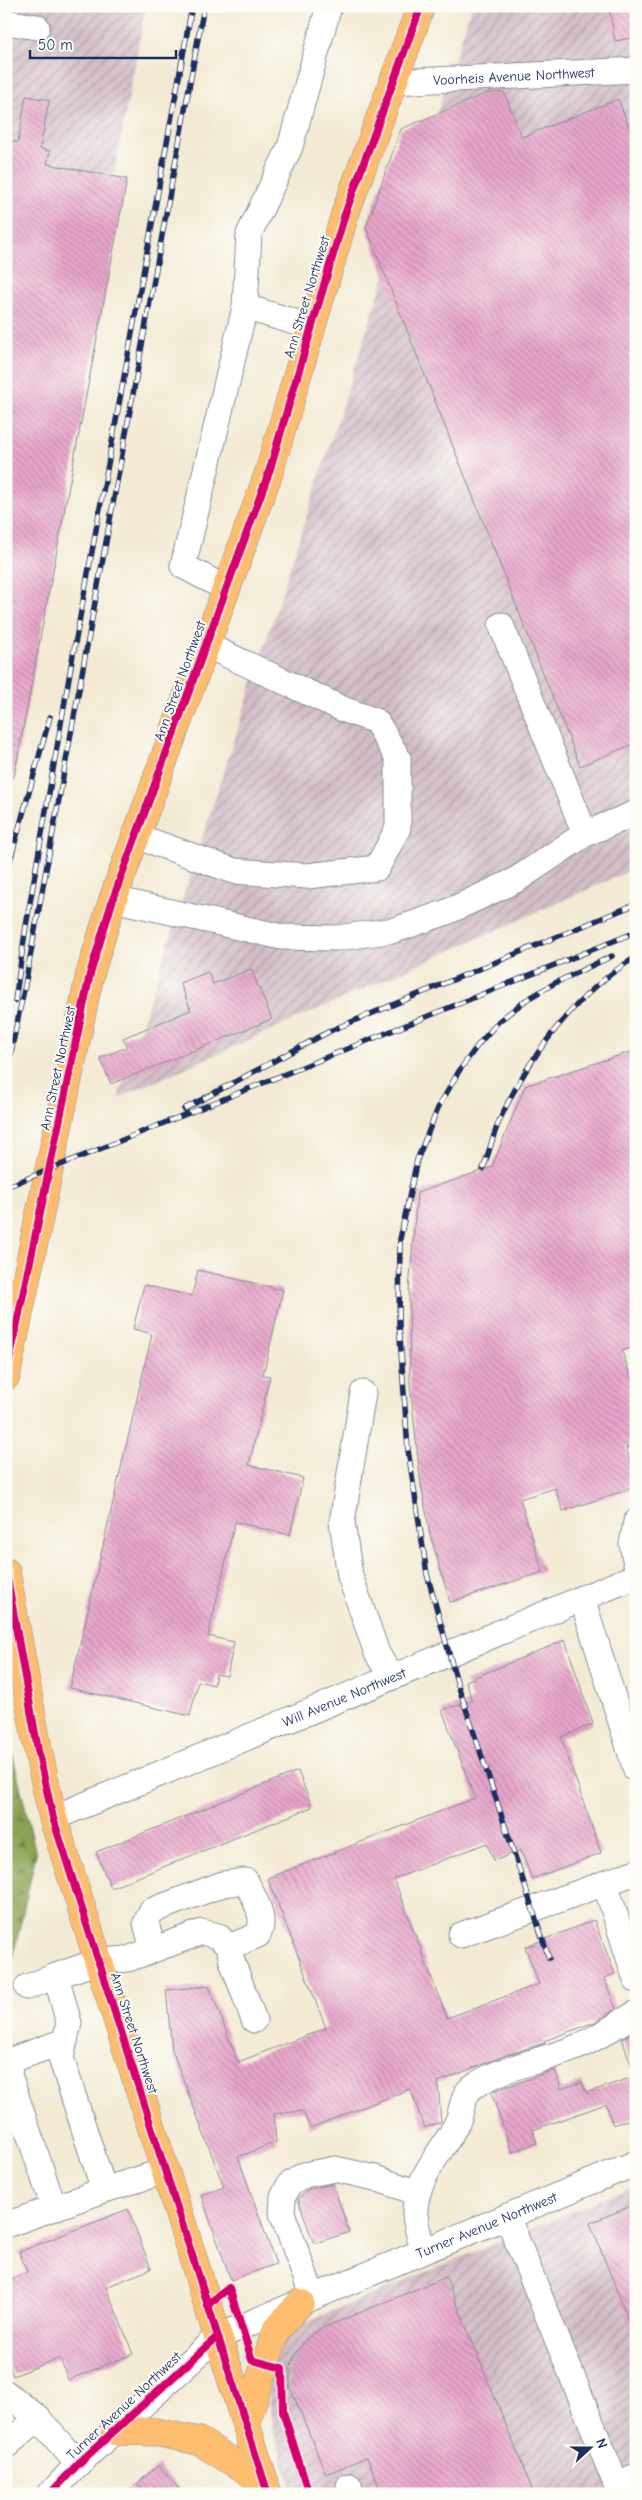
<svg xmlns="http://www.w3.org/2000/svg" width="642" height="2500" viewBox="0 0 642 2500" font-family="'Comic Neue',sans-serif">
  <defs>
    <pattern id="industrial-furrows" width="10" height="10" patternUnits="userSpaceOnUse" patternTransform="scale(1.25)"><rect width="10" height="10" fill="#d2bdc6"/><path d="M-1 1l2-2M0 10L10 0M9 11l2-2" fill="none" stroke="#aa9aa4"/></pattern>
    <pattern id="forest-firs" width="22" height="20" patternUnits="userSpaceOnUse" patternTransform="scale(1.25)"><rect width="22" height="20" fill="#8ba354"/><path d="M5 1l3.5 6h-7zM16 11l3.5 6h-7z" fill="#718549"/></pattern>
    <pattern id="building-back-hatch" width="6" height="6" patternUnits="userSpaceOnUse" patternTransform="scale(1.25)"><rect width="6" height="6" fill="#e8a6ca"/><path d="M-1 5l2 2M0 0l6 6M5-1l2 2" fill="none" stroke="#bb88a7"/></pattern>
  </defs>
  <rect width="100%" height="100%" fill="#fdfcf7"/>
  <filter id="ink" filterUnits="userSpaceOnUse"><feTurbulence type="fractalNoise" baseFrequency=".02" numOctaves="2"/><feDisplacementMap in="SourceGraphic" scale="10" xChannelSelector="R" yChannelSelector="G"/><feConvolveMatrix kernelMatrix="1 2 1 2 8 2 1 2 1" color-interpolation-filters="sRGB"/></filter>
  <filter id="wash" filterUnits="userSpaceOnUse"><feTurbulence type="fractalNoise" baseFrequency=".0096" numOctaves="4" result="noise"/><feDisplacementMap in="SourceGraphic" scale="20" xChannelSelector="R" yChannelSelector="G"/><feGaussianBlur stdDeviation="1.12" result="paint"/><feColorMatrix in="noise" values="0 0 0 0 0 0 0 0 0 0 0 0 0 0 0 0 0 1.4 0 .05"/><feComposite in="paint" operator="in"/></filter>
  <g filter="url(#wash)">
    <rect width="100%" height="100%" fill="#f3ead3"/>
    <!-- industrial -->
    <path fill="url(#industrial-furrows)" d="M6 6H146L6 739Z
      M472 6H636V868L118 1098Z
      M636 2185V2494H293L275 2437 267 2385 281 2335 294 2327Z"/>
    <!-- forest -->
    <path fill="url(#forest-firs)" stroke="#536959" d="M6 1726 36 1854 6 1989Z"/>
    <g id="blocks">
      <!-- building -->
      <path fill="url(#building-back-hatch)" d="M609 6H636V37L615 41Z
        M504 92 522 137 618 99 636 145V743L580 766 366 227 401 129 487 93Z
        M26 96 49 100 40 149 50 151 47 164 127 179 14 777H6V318L12 285 6 284V140L18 142Z
        M251 969 272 1019 111 1084 100 1058 127 1047 123 1038 191 1010 180 983 208 972 213 984Z
        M636 1050V1346L622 1351 636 1393V1445L626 1448 636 1478V1487L563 1511 555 1488 520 1499 543 1572 450 1602 430 1534 420 1477 410 1383 409 1290 417 1193 492 1167 525 1086Z
        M198 1270 283 1290 263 1375 270 1376 249 1465 303 1478 290 1535 235 1522 208 1636 234 1642 227 1676 216 1674 214 1685 198 1681 190 1716 70 1688 152 1334 133 1329 144 1285 192 1296Z
        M565 1640 593 1724 561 1737 601 1853 532 1879 521 1850 494 1861 487 1843 394 1879 447 2018 539 1984 525 1947 594 1920 615 1974 604 1978 616 2009 595 2022 544 2041 545 2043 506 2055 438 2082 441 2122 425 2128 410 2089 310 2128 303 2111 274 2114 276 2142 238 2157 276 2264 231 2280 201 2195 224 2187 172 2050 166 1990 209 1986 238 2062 326 2028 268 1878 475 1798 442 1710 472 1701 466 1681Z
        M298 1771 312 1807 111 1888 96 1852Z
        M636 2030V2070H633L622 2039Z
        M555 2070 561 2089 582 2082 586 2093 636 2076V2117L613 2125 606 2104 533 2130 537 2143 512 2152 491 2092Z
        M333 2184 349 2232 314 2244 298 2199 309 2189Z
        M636 2204V2336H635L590 2223Z
        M128 2209 151 2269 106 2287 133 2354 68 2380 60 2358 13 2376 6 2358V2281L27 2272 19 2252Z
        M446 2277 534 2494H382L367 2457 326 2474 290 2387V2368L295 2355 305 2340 320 2329Z
        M159 2465 183 2494H125Z"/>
    </g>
  </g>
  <g filter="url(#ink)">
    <use href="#blocks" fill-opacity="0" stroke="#878c98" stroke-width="1"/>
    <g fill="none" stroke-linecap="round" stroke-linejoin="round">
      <defs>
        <g id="minor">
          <path d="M6 22 37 27"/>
          <path id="s1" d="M393 82 636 70"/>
          <path d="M245 307 249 234 290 147 329 6"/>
          <path d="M227 589 183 566 245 307 311 327"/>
          <path d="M501 625 585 834"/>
          <path d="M136 836 234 871 307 876 377 868 398 828V758L376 721 345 710 206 645"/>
          <path d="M113 899 282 937 337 938 395 930 447 912 516 880 585 834 636 813"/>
          <path d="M363 1393 342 1522 350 1576 377 1653 391 1677"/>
          <path d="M636 1522 632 1544 636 1564"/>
          <path d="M582 1598 636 1770"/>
          <path id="s2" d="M53 1818 636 1576"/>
          <path d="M605 1883 636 1980"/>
          <path d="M461 1935 636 1872"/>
          <path d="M153 1950 146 1923 151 1911 223 1884 246 1881C254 1899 267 1917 258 1935L229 1947"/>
          <path d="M27 1987 56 1976"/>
          <path d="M104 2190 165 2171"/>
          <path d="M54 2208 9 2075 10 2064 14 2059 65 2041"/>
          <path d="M507 2216 616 2484 636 2476"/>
          <path d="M6 2225 104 2190 61 2058 69 2023 56 1976 98 1961 128 1959 202 1932 218 1936 229 1947 232 1961 254 2020"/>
          <path d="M423 2251C421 2239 414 2223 415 2211 416 2177 443 2151 457 2123 463 2110 461 2094 474 2086 504 2066 544 2061 577 2047 598 2038 617 2025 636 2013"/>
          <path d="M313 2297 282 2213 283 2197 289 2185 304 2175 335 2169 375 2178 418 2193"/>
          <path d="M6 2393 38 2418 78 2464"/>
          <path d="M6 2446 38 2418"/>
          <path d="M349 2486 352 2494"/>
          <path id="s3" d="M50 2494 78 2464 217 2337 636 2163"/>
        </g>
        <path id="major" d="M6 1376 90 974 113 899 269 472 345 214 421 6
          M6 1572 38 1750 53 1818 268 2494
          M246 2422 276 2331 300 2303
          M115 2431 155 2432 199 2441 265 2482"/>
      </defs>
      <!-- minor casing -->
      <use href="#minor" stroke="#878c98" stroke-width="27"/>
      <!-- major casing -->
      <use href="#major" stroke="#878c98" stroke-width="29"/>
      <!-- minor -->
      <use href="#minor" stroke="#fff" stroke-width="25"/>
      <!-- major -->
      <use href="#major" stroke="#fcbd6f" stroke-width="28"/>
      <defs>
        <path id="rail" d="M6 875 50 717
          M15 1001 26 926 71 666 192 6
          M6 1076 25 985 204 6
          M184 1109 332 1030 636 904
          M483 1169C489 1153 493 1135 500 1119 529 1056 576 993 636 957
          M6 1187 636 932
          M549 1958 457 1682 427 1574 408 1450 399 1323 400 1239 417 1160 438 1108 459 1071 478 1045 499 1021 526 1000 555 983 612 956"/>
      </defs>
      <!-- rail casing -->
      <use href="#rail" stroke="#1b2f5e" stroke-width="5.5"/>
      <!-- rail -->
      <use href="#rail" stroke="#fdfcf7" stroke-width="4" stroke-dasharray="11" stroke-linecap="butt"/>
      <defs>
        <path id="cycleway" d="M6 1376 90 974 113 899 269 472 345 214 421 6
          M6 1572 38 1750 53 1818 268 2494
          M207 2305 229 2288 252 2360 282 2368 283 2412 309 2494
          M50 2494 78 2464 217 2337"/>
      </defs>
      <!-- cycleway casing -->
      <use href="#cycleway" stroke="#fdfcf7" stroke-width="11"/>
      <!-- cycleway -->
      <use href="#cycleway" stroke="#d6006c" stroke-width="8"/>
    </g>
  </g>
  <g text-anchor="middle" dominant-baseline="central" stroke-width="4" stroke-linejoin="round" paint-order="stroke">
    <!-- street labels -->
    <g font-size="14" fill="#1b2f5e" stroke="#fdfcf7">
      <text stroke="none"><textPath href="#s1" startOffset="121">Voorheis Avenue Northwest</textPath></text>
      <text transform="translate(307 297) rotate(-73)">Ann Street Northwest</text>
      <text transform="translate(180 681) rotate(-70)">Ann Street Northwest</text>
      <text transform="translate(58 1068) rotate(-78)">Ann Street Northwest</text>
      <text stroke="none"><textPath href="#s2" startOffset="315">Will Avenue Northwest</textPath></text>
      <text transform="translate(134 2033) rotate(72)">Ann Street Northwest</text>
      <text stroke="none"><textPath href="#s3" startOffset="521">Turner Avenue Northwest</textPath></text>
      <text transform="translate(124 2406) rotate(-43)">Turner Avenue Northwest</text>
    </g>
  </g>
  <!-- margin -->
  <rect width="642" height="2500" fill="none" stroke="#fdfcf7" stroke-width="25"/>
  <!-- north arrow -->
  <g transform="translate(590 2448) rotate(69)" stroke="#fdfcf7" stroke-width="4" paint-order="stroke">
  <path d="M0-4L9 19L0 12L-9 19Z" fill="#1b2f5e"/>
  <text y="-8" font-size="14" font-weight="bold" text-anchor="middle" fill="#1b2f5e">N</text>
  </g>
  <!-- scale -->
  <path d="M30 50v8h146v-8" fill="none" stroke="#1b2f5e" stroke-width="2.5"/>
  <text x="38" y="50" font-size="15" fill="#1b2f5e" stroke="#fdfcf7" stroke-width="4" paint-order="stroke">50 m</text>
</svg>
